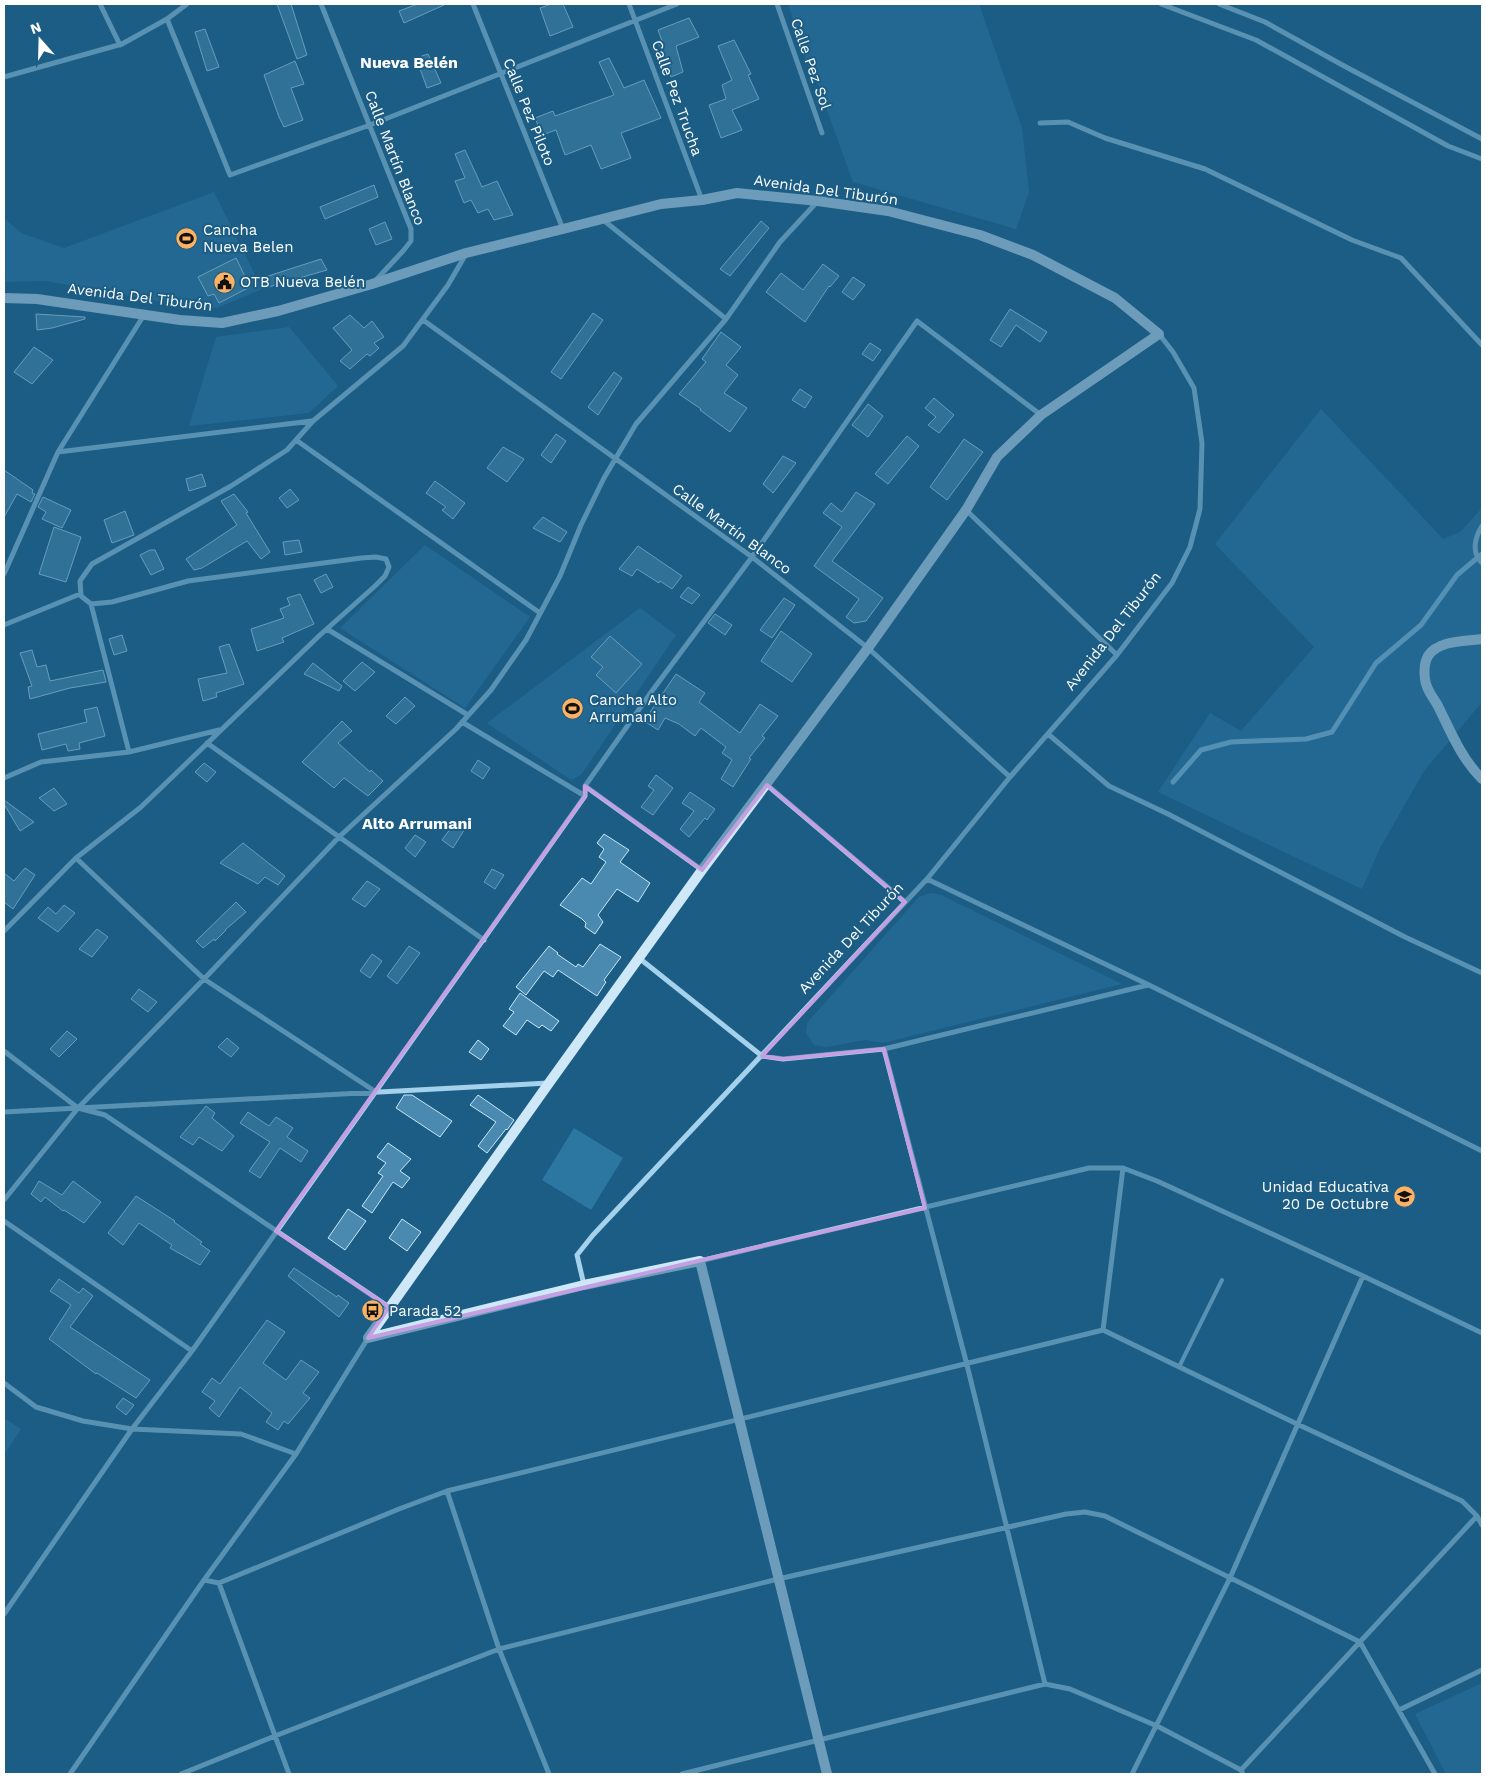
<svg xmlns="http://www.w3.org/2000/svg" width="1486" height="1778" viewBox="0 0 1486 1778" font-family="'Work Sans',sans-serif">
  <rect width="100%" height="100%" fill="#1c5d85"/>
  <!-- green -->
  <path fill="#2c77a2" d="M788 4H979L1022 128 1029 192 1016 229 853 182 815 77 812 78Z
    M214 192 262 289 217 308 191 307 46 281 4 282V218L21 233 64 248Z
    M289 327 338 386 309 413 189 426 216 337Z
    M1321 409 1443 539 1460 532 1482 508V702L1424 771 1380 848 1362 889 1158 792 1210 713 1241 731 1314 647 1215 544Z
    M425 545 530 617 465 708 340 628Z
    M640 608 676 635 581 775 571 780 487 723Z
    M931 893 941 895 1122 984 883 1043 865 1040 826 1047 814 1045 806 1033 807 1023 919 897Z
    M574 1128 623 1158 591 1210 542 1180Z
    M4 1418 21 1429 4 1455Z
    M1482 1683V1774H1446L1415 1714Z"/>
  <g fill="none" stroke-linecap="round" stroke-linejoin="round">
    <!-- stream -->
    <path stroke="#97ceed" stroke-width="5" d="M1173 782 1201 750 1231 742 1306 739 1332 732 1376 663 1421 625 1457 575 1482 554"/>
  </g>
  <!-- building -->
  <path fill="#4a8ab0" stroke="#c8e7f8" d="M277 4H291L307 55 297 59Z
    M418 4H444V5L404 23 399 11Z
    M551 4H563L573 27 550 36 540 8Z
    M689 18 699 37 676 46 683 72 671 77 658 42 662 41 658 30Z
    M205 29 219 67 207 71 195 32Z
    M734 40 751 74 748 75 759 99 732 110 742 130 721 138 709 105 726 99 722 85 732 80 718 46Z
    M428 54 441 83 427 88 416 58Z
    M609 58 624 88 644 80 661 118 621 133 631 158 601 169 591 145 565 155 556 130 542 135 535 118 553 111 555 116 614 95 599 62Z
    M295 61 304 84 291 88 303 120 284 127 279 117 264 75Z
    M465 150 482 187 497 181 513 215 494 220 488 209 478 213 471 200 464 203 455 181 465 178 455 154Z
    M374 185 378 197 325 219 320 207Z
    M761 221 769 228 730 276 720 269Z
    M385 222 392 239 376 245 369 229Z
    M236 258 250 287 219 303 214 294 208 296 198 277Z
    M321 259 327 270 265 288 262 278Z
    M823 264 839 276 830 287 829 286 805 322 766 292 781 273 803 290Z
    M853 277 865 285 853 300 842 292Z
    M1010 309 1047 332 1040 342 1016 325 1001 347 990 340Z
    M593 313 603 320 561 379 551 372Z
    M36 314 85 317V319L52 328 37 330Z
    M350 315 364 328 372 321 384 337 374 343 379 348 370 356 367 354 350 369 340 361 352 350 333 328Z
    M721 332 741 347 726 365 738 375 724 393 747 408 730 432 700 410 701 409 679 394 706 362 702 359Z
    M870 343 881 350 873 361 862 354Z
    M34 347 53 360 32 384 14 372Z
    M614 372 622 378 598 415 588 407Z
    M800 389 812 397 805 408 792 400Z
    M934 398 954 415 939 433 928 425 936 417 925 408Z
    M868 404 883 416 868 437 852 425Z
    M556 434 566 441 551 463 541 455Z
    M907 436 919 446 888 484 875 474Z
    M964 439 983 452 947 500 930 487Z
    M503 447 524 459 507 482 487 468Z
    M783 456 796 463 773 493 763 484Z
    M4 470 33 490 32 493 35 494 31 502 17 494 4 517Z
    M202 474 206 486 189 491 186 479Z
    M435 481 465 503 453 519 442 510 446 507 426 493Z
    M290 489 299 500 287 508 279 498Z
    M856 492 875 504 832 561 883 598 866 621 854 623 846 617 859 599 814 566 842 527 823 513 831 503 842 512Z
    M234 494 248 512 246 513 270 552 261 559 247 541 202 568 194 570 186 559 237 525 221 501Z
    M43 497 71 510 62 528 42 519 46 512 38 507Z
    M125 511 134 535 112 543 104 520Z
    M543 517 567 532 560 542 533 528Z
    M54 527 81 537 66 582 39 574Z
    M299 540 302 552 285 555 283 542Z
    M638 546 682 576 672 589 660 581 659 583 637 569 632 576 619 569Z
    M150 550H155L164 569 151 575 140 555Z
    M326 574 333 587 321 593 314 580Z
    M688 587 700 595 692 604 680 597Z
    M300 594 314 624 282 638 284 642 257 651 251 629 284 618 280 609 290 605 287 598Z
    M784 598 795 605 772 638 760 630Z
    M715 614 732 625 725 635 708 623Z
    M781 631 812 654 792 682 761 661Z
    M122 635 127 651 114 655 109 639Z
    M610 636 642 664 616 693 596 675 603 667 591 657Z
    M229 644 244 684 216 693 217 697 203 701 198 679 227 673 219 647Z
    M32 650 37 667 46 665 50 681 103 670 106 682 70 688 30 699 28 687 32 686 20 653Z
    M362 662 375 672 355 691 343 681Z
    M313 663 342 686 339 691 304 674Z
    M676 674 705 693 699 702 740 733 760 704 778 716 762 736 765 738 749 758 751 759 733 787 721 779 732 760 722 753 726 747 701 728 695 736 679 724 665 718 658 730 644 721Z
    M405 697 415 706 396 724 386 716Z
    M97 707 105 736 79 743 80 749 68 751 66 744 42 750 38 734 87 722 84 710Z
    M342 721 352 731 338 743 370 772 371 770 383 781 368 796 344 778 334 788 302 762Z
    M478 760 490 768 483 779 471 771Z
    M204 763 216 772 207 782 195 772Z
    M656 775 673 788 653 815 641 807 654 790 648 786Z
    M54 788 67 804 54 811 39 798Z
    M690 792 715 809 707 820 705 818 689 837 680 829 694 811 682 803Z
    M4 800 34 822 20 831 4 804Z
    M456 821 466 827 453 848 442 840Z
    M604 834 629 850 620 862 650 883 638 902 617 889 598 915 603 922 595 934 585 927 586 923 582 919 560 905 582 878 591 884 606 862 599 857 604 849 597 843Z
    M415 835 426 842 415 857 405 848Z
    M243 843 285 876 278 885 265 877 258 884 220 863Z
    M25 868 35 875 13 909 4 902V873L14 881Z
    M492 869 504 875 495 889 484 882Z
    M367 881 380 889 365 907 352 899Z
    M236 902 246 912 225 930H226L215 941 214 939 203 948 196 941Z
    M64 905 75 913 58 932 38 918 48 907 56 914Z
    M97 929 108 937 92 957 79 949Z
    M600 944 621 957 604 980 606 982 597 996 558 970 553 977 544 971 526 995 516 987 549 946 558 953 557 954 576 967 578 964 583 967Z
    M409 946 420 953 397 984 387 976Z
    M372 954 382 961 370 978 360 971Z
    M139 989 157 1002 148 1012 131 999Z
    M520 993 559 1021 551 1031 542 1025 539 1028 527 1020 516 1035 503 1026 514 1012 509 1009Z
    M67 1031 77 1039 59 1057 50 1049Z
    M227 1038 239 1048 231 1057 218 1047Z
    M478 1040 489 1049 481 1060 469 1052Z
    M404 1095H412L452 1121 440 1137 396 1108Z
    M478 1095 514 1120 507 1130 506 1129 487 1153 478 1146 496 1122 470 1105Z
    M206 1106 215 1113 212 1118 234 1136 222 1151 199 1137 193 1145 180 1137Z
    M248 1112 269 1126 276 1117 293 1128 287 1137 308 1151 301 1162 280 1148 260 1178 249 1171 270 1142 240 1123Z
    M388 1143 411 1159 400 1171 410 1178 402 1188 393 1182 372 1213 362 1206 383 1176 378 1173 386 1163 377 1157Z
    M39 1181 62 1195 73 1181 101 1202 84 1223 64 1210 63 1211 45 1197 41 1202 31 1194Z
    M136 1196 175 1221 174 1222 202 1242 200 1244 210 1251 200 1265 170 1248 172 1245 139 1223 123 1245 108 1233Z
    M348 1209 366 1221 345 1250 328 1238Z
    M402 1219 421 1232 407 1251 389 1238Z
    M294 1268 337 1297 338 1295 349 1303 339 1317 288 1276Z
    M59 1279 79 1293 83 1288 93 1296 70 1327 150 1380 136 1398 97 1373 96 1374 49 1339 71 1305 50 1291Z
    M267 1320 285 1332 263 1363 286 1380 301 1360 319 1372 303 1393 310 1398 288 1424 284 1421 278 1430 266 1422 272 1413 240 1387 219 1417 209 1408 215 1401 202 1392 212 1378 220 1384Z
    M123 1398 134 1405 126 1415 116 1407Z"/>
  <g fill="none" stroke-linecap="round" stroke-linejoin="round">
    <!-- lane -->
    <path stroke="#a4d1eb" stroke-width="4" d="M1179 1367 1222 1280"/>
    <!-- street -->
    <path stroke="#a4d1eb" stroke-width="5" d="M100 4 120 45
      M321 4 411 229V241L403 251 376 280
      M473 4 563 229
      M629 4 702 200
      M777 4 822 133
      M1161 4 1256 40 1448 146 1482 159
      M1219 4 1265 22 1346 67 1482 139
      M167 19 230 175 370 125 677 4
      M4 77 122 44 167 19 187 4
      M1040 123 1068 122 1105 138 1205 169 1352 240 1401 258 1482 345
      M602 219 726 319
      M423 320 752 557 868 648 1010 777
      M296 440 540 613
      M58 452 312 421
      M966 510 1117 655
      M1482 526C1475 537 1471 553 1482 563
      M4 574 58 452 144 315
      M91 604 129 752
      M4 625 80 594
      M327 629 468 715
      M462 722 585 796
      M1048 734 1109 786 1168 814 1405 937 1482 973
      M207 743 484 940
      M4 778 41 762 129 752 219 730
      M767 785 905 902
      M585 786 702 870
      M76 858 204 979 376 1092
      M927 879 1149 985 1482 1151
      M4 931 76 858 141 807 320 635 375 586 385 576 389 567 386 559 376 557 361 558 188 581 112 602 91 604 81 596 80 581 92 564 231 486 287 450 313 421 403 346 448 285 466 254
      M639 958 762 1056 783 1059 884 1049 1148 985
      M884 1049 967 1365 1045 1684
      M4 1051 78 1108 105 1115 389 1307
      M4 1112 548 1083
      M4 1200 78 1108 204 979 339 837 456 729 491 690 526 640 560 576 581 525 604 478 636 424 726 319 780 242 817 202
      M4 1221 192 1351
      M700 1261 1089 1168H1123L1157 1181 1363 1276 1482 1333
      M584 1285 577 1255 593 1235 927 879 1010 777 1117 655 1172 583 1190 547 1200 509 1202 443 1194 388 1173 352 1159 334
      M1103 1330 1123 1168
      M4 1383 36 1407 83 1421 132 1429 241 1434 296 1454
      M447 1491 499 1649 549 1774
      M204 1580 219 1583 399 1509 447 1491 1103 1330 1297 1424 1462 1501 1477 1516 1482 1525
      M219 1583 289 1774
      M4 1614 132 1429 192 1351 585 796V786L652 691 752 557 917 321 1041 415
      M1399 1710 1482 1670
      M1241 1770 1477 1516
      M70 1774 204 1580 296 1454 368 1338
      M181 1774 275 1736 499 1649 778 1579 1066 1514 1085 1512 1105 1516 1360 1642 1435 1774
      M682 1774 1045 1684 1070 1689 1157 1726 1241 1770 1243 1774
      M1132 1774 1230 1578 1363 1276"/>
    <!-- secondary -->
    <path stroke="#cfe8f8" stroke-width="10" d="M4 298 37 299 180 320 222 323 278 311 372 284 466 253 563 229 661 204 702 200 737 193 818 201 888 211 980 235 1033 255 1115 298 1159 334 1041 415 997 457 966 510 868 648 702 870 549 1083 368 1338
      M1482 639C1466 641 1438 640 1428 656 1424 663 1424 671 1425 679 1426 690 1433 697 1438 706 1451 732 1461 758 1482 779
      M368 1338 584 1285 700 1261 827 1774"/>
  </g>
  <!-- marked area -->
  <path d="M0 0H1486V1778H0ZM767 785 905 902 762 1056 783 1059 884 1049 925 1208 368 1338 389 1307 276 1231 585 796V786L702 870Z" fill="#1c5d85" fill-opacity=".55" fill-rule="evenodd"/>
  <path fill="none" stroke="#c4a0e2" stroke-width="4" stroke-linejoin="round" d="M767 785 905 902 762 1056 783 1059 884 1049 925 1208 368 1338 389 1307 276 1231 585 796V786L702 870Z"/>
  <!-- icons -->
  <defs>
    <symbol id="stadium-disc" viewBox="-11 -11 22 22"><circle r="9.5" fill="#fbb262" stroke="#1c5d85"/><path d="M0-5a6.5 5 0 1 0 0 10a6.5 5 0 1 0 0-10ZM-3.5-1.8h7v3.6h-7Z" fill="#111"/></symbol>
    <symbol id="civic-disc" viewBox="-11 -11 22 22"><circle r="9.5" fill="#fbb262" stroke="#1c5d85"/><path d="M-.6-6.5H3V-4.5H.6V-3L4-1V1h2V6H-6V1h2V-1L-.6-3ZM-1.2 2.5V6h2.4V2.5Z" fill="#111"/></symbol>
    <symbol id="school-disc" viewBox="-11 -11 22 22"><circle r="9.5" fill="#fbb262" stroke="#1c5d85"/><path d="M0-5L7-2L0 1L-7-2ZM-4 1L0 2.5L4 1V4Q0 6-4 4Z" fill="#111"/></symbol>
    <symbol id="bus-disc" viewBox="-11 -11 22 22"><circle r="9.5" fill="#fbb262" stroke="#1c5d85"/><path d="M-5-6H5V4H4V6H2V4H-2V6H-4V4H-5ZM-3.5-4V0h7V-4ZM-3.5 1.2v1.5H-2V1.2ZM2 1.2v1.5H3.5V1.2Z" fill="#111"/></symbol>
  </defs>
  <g fill-rule="evenodd">
    <use href="#stadium-disc" x="174" y="226" width="25" height="25"/>
    <use href="#civic-disc" x="212" y="270" width="25" height="25"/>
    <use href="#stadium-disc" x="560" y="696" width="25" height="25"/>
    <use href="#school-disc" x="1392" y="1184" width="25" height="25"/>
    <use href="#bus-disc" x="360" y="1298" width="25" height="25"/>
  </g>
  <g text-anchor="middle" dominant-baseline="central" stroke-width="4" stroke-linejoin="round" paint-order="stroke">
    <!-- street labels -->
    <g font-size="15" fill="#fff" stroke="#1c5d85">
      <text transform="translate(811 64) rotate(71)">Calle Pez Sol</text>
      <text transform="translate(677 98) rotate(70)">Calle Pez Trucha</text>
      <text transform="translate(529 112) rotate(68)">Calle Pez Piloto</text>
      <text transform="translate(395 158) rotate(69)">Calle Martín Blanco</text>
      <text transform="translate(826 190) rotate(8)">Avenida Del Tiburón</text>
      <text transform="translate(140 297) rotate(7)">Avenida Del Tiburón</text>
      <text transform="translate(732 529) rotate(36)">Calle Martín Blanco</text>
      <text transform="translate(1113 631) rotate(-52)">Avenida Del Tiburón</text>
      <text transform="translate(851 938) rotate(-47)">Avenida Del Tiburón</text>
    </g>
    <!-- poi labels -->
    <g font-size="15" fill="#fff" stroke="#1c5d85" text-anchor="start">
      <text x="203" y="230">Cancha<tspan x="203" dy="17">Nueva Belen</tspan></text>
      <text x="240" y="282">OTB Nueva Belén</text>
      <text x="589" y="700">Cancha Alto<tspan x="589" dy="17">Arrumani</tspan></text>
      <text x="1389" y="1187" text-anchor="end">Unidad Educativa<tspan x="1389" dy="17">20 De Octubre</tspan></text>
      <text x="389" y="1311">Parada 52</text>
    </g>
    <!-- neighbourhood labels -->
    <g font-size="16" font-weight="bold" fill="#fff" stroke="#1c5d85">
      <text x="409" y="62">Nueva Belén</text>
      <text x="417" y="823">Alto Arrumani</text>
    </g>
  </g>
  <!-- border -->
  <rect width="1486" height="1778" fill="none" stroke="#ffffff" stroke-width="10"/>
  <!-- north arrow -->
  <g transform="translate(40 40) rotate(340)" stroke="#1c5d85" stroke-width="4" paint-order="stroke">
  <path d="M0-4L9 19L0 12L-9 19Z" fill="#ffffff"/>
  <text y="-8" font-size="14" font-weight="bold" text-anchor="middle" fill="#ffffff">N</text>
  </g>
</svg>
